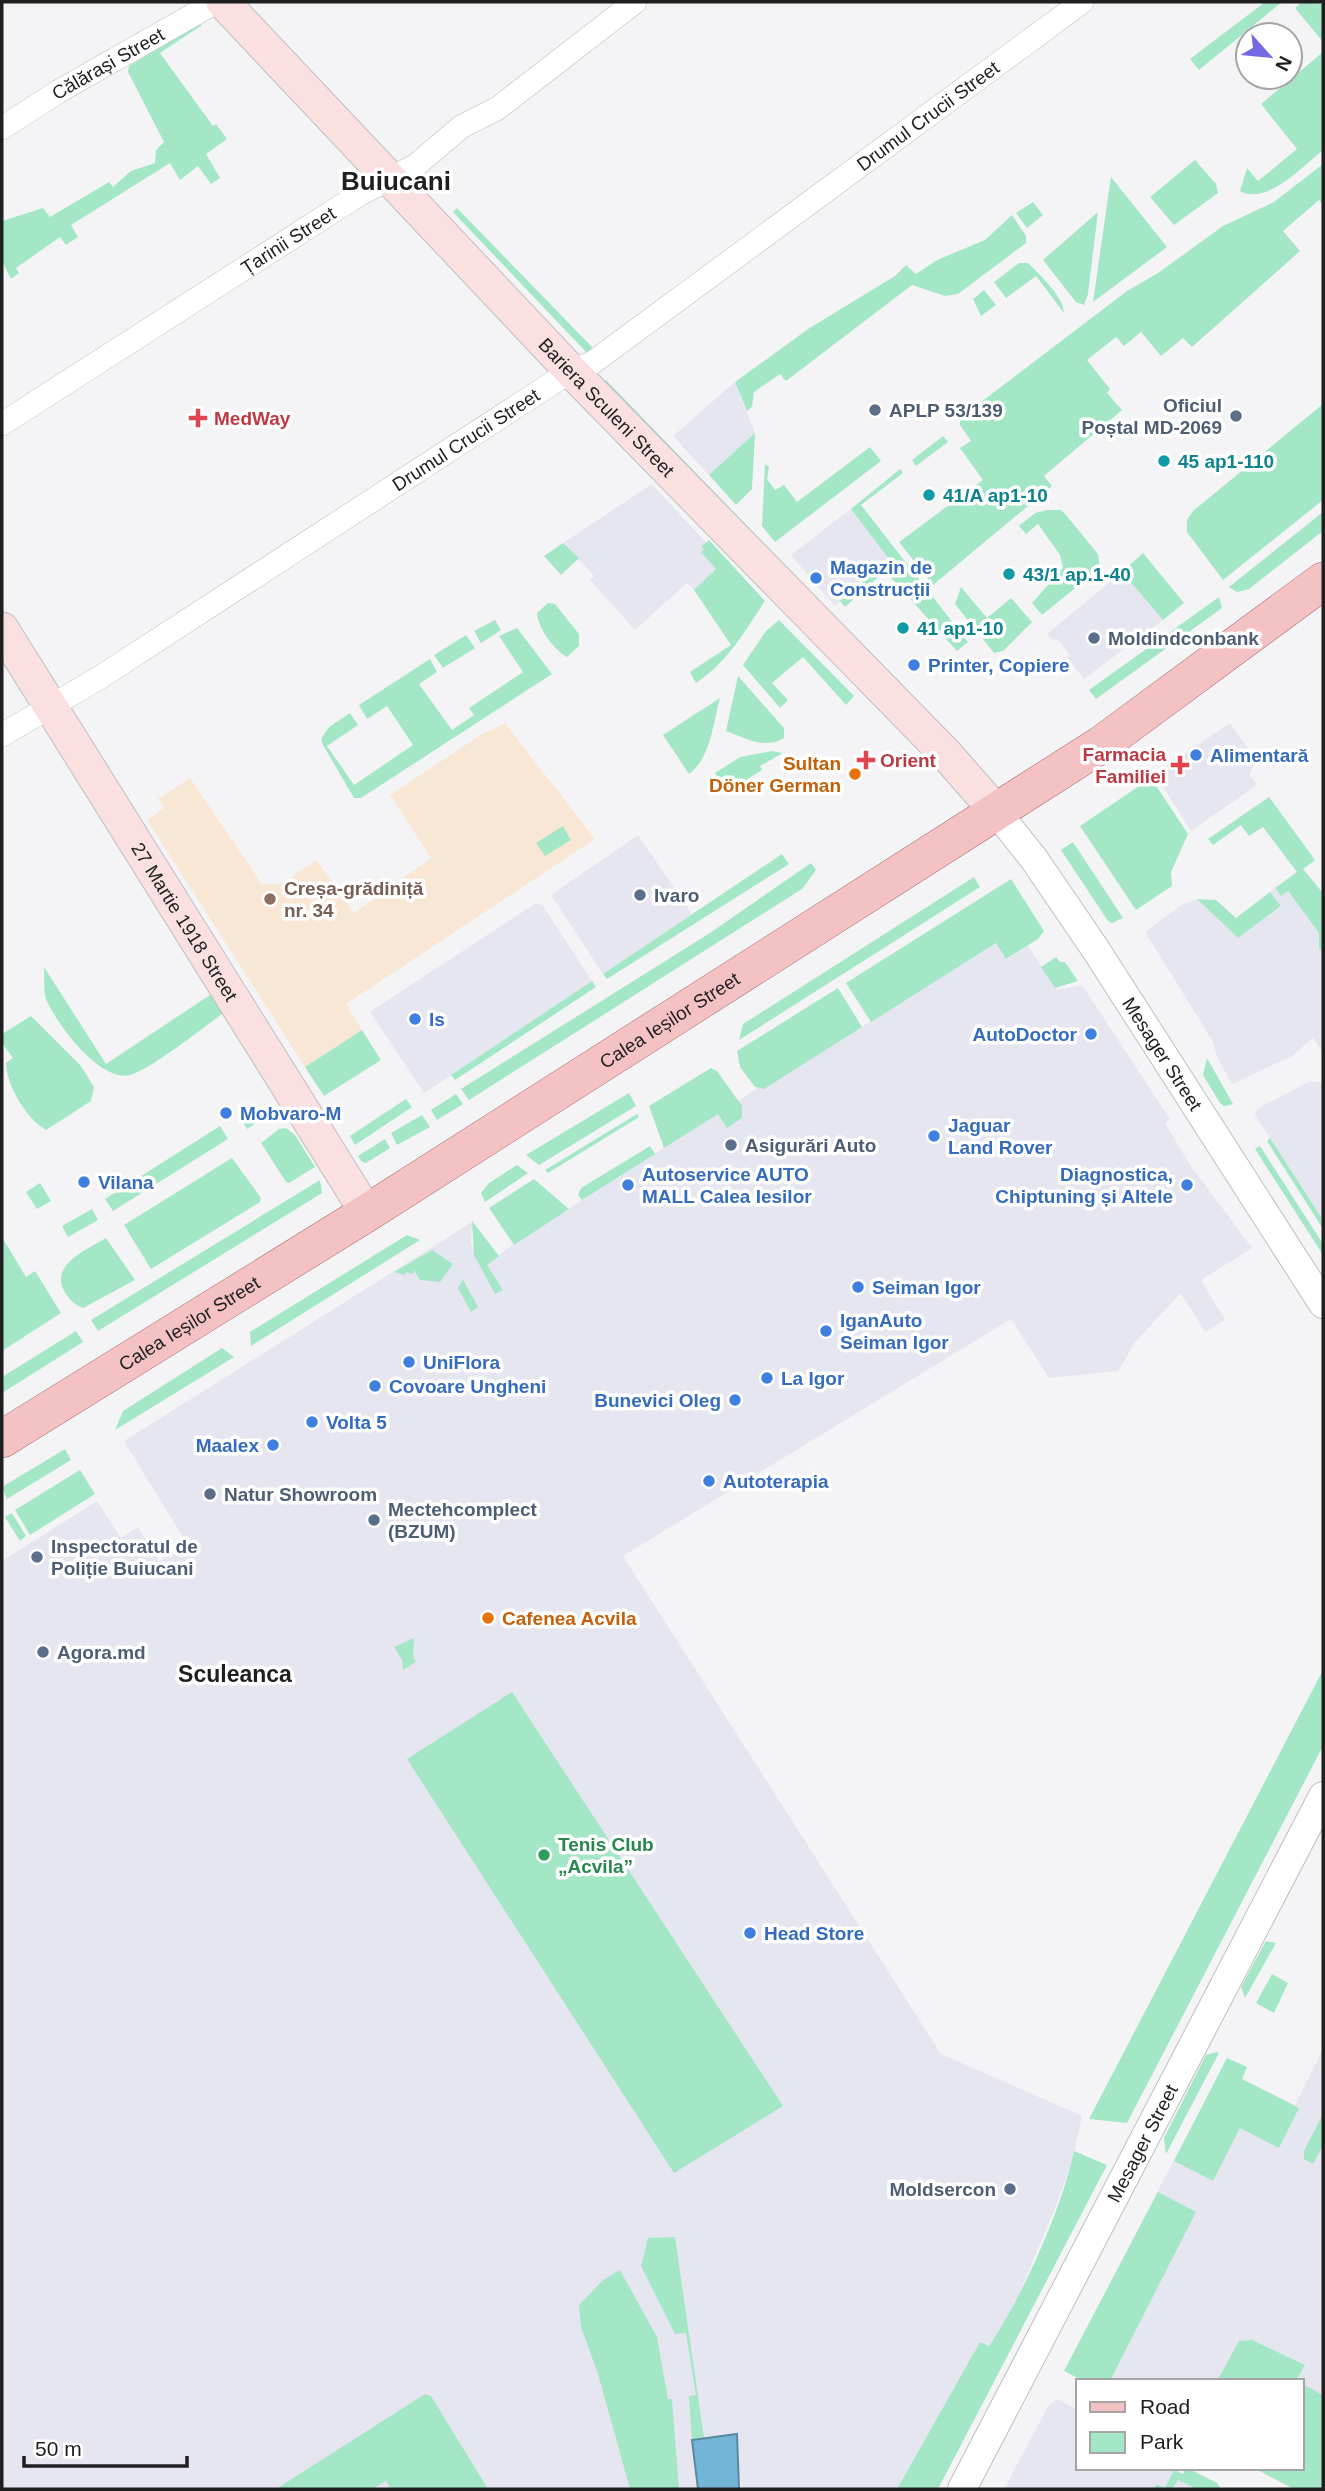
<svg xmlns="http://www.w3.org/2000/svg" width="1325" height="2491" viewBox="0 0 1325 2491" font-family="Helvetica,sans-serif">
  <rect width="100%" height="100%" fill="#f4f4f7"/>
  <!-- built -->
  <path fill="#e5e6f0" d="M735 382 755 433 709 475 673 436Z
    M652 484 724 562 694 590 687 583 635 630 590 580 594 576 563 543Z
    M851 509 889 559 835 606 791 555Z
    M1122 572 1163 620 1084 679 1067 658 1070 656 1058 639 1054 641 1047 634Z
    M1230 723 1257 761 1249 774 1257 785 1191 831 1155 774Z
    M638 835 692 914 603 974 551 895Z
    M1275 888 1281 895 1287 890 1319 933V947L1323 954V1053L1313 1038 1292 1056 1232 1084 1218 1059 1212 1040 1145 932 1181 905 1197 899 1238 938 1281 907 1270 892Z
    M536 903 543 906 592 981 424 1093 370 1012Z
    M996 943 1007 959 1028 946 1057 990 1082 985 1170 1119 1165 1123 1190 1165 1252 1248 1201 1280 1225 1320 1205 1332 1181 1293 1135 1342 1118 1371 1049 1378 1011 1319 623 1556 941 2054 1082 2116 1072 2162 1055 2208 1012 2312 989 2346 980 2342 897 2489H2V1561L97 1501 121 1538 138 1527 159 1561 176 1551 187 1544 124 1441 472 1222 471 1243 481 1268 521 1239 758 1088H764Z
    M1310 1081 1323 1083V1220L1255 1115 1257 1109Z
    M1323 2049V2489H1294L1254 2468H1302V2381H1084L1064 2371 1227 2058 1247 2067 1242 2079 1295 2105Z
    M1057 2399 1078 2410V2468H1170L1182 2474 1189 2468 1217 2483 1221 2489H1004L1049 2405Z"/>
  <!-- education -->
  <path fill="#f9e7d6" d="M505 723 595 839 346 1004 362 1030 305 1067 147 820 164 808 158 799 190 778 262 884H281L316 860 354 913 431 858 390 795 482 734Z"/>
  <!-- green -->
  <path fill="#a4e7c7" d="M1265 2H1282L1199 70 1190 59Z
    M1302 2 1323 4V42L1295 8Z
    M199 24 202 25 160 53 213 126 216 124 227 139 206 154 220 178 211 184 198 166 180 180 170 163 71 225 78 237 66 245 60 237 16 268 19 273 11 279 2 261V221L43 208 50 217 109 182 113 187 131 171 155 163 156 150 164 142 128 72 129 66Z
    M1323 52V150C1304 165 1267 206 1240 191L1247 168 1258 181 1297 149 1261 104Z
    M1195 160 1216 184 1218 193 1174 225 1150 197Z
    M1323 164V204L1319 200 1283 231 1300 251 1192 347 1183 338 1161 356 1141 332 1124 346 1116 337 1087 360 1110 389 1107 393 1122 410 1044 476 1052 486 933 585 899 542 983 480 960 448 971 441 960 425V418L1127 291 1158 273 1223 226 1274 202Z
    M1111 177 1167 247 1093 302Z
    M1033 202 1043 215 1027 228 1016 213Z
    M457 208 592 347 591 351 586 352 453 212Z
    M1098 212 1088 294 1084 305 1076 302 1043 260Z
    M1012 215 1026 236V243L958 294 945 296 912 285 786 381 780 374 754 392 752 407 747 411 735 382 808 329 895 276 906 265 916 274 937 260 985 240Z
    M1019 263H1028C1039 274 1064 297 1064 313L1036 276 1006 298 994 282Z
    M984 290 996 305 981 316 973 299Z
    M606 380 750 529 749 537 601 385Z
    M1323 404V500L1223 580 1187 532V520L1193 511Z
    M755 433 752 489 736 505 709 475Z
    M943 436 948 442 916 466 912 460Z
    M870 447 881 461 775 542 762 526 765 464 769 467 767 479 775 490 784 485 797 502Z
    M900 469 903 473 861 505 968 642 957 651 885 571 845 607 840 601 889 559 851 509Z
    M1047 510H1061L1066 515 1098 554 1100 568 1042 615 1032 603 1063 568 1060 555 1038 524 1026 534 1019 526 1035 513Z
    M1323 512V531L1249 589 1237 592 1229 587Z
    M709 540 765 601C745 631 727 663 696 683L690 672 731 645 694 590 716 569 701 552 704 549 701 547Z
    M563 543 579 558 561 575 544 556Z
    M1143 553 1184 603 1163 620 1122 572Z
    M961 587 987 618 1011 598 1032 622 1003 651 994 653 955 604Z
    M1219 597 1222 608 1096 699 1089 690Z
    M548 603 555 604 579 634V646L567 657C553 649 538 628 537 613Z
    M495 620 501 630 481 643 474 631Z
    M779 620 854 696 846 705 803 657 772 683 788 700 780 708 743 665 766 631Z
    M517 628 552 674 361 798H354L323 745 321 739 329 727 350 713 358 725 327 746 354 785 413 745 387 706 367 719 359 705 430 659 437 672 419 684 452 730 474 715 469 708 523 672 499 636Z
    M466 635 475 648 443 668 434 655Z
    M738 676 784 728V738C766 750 745 738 726 731Z
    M720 698C713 723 711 758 689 774L663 735Z
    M772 751 783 753 760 766 762 770 727 792 715 773 740 757Z
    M1151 778 1188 834 1171 872 1172 886 1136 910 1080 826Z
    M1269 797 1315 860 1303 869 1323 893V954L1319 947V933L1288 891 1281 896 1275 888 1297 872 1263 827 1249 836 1241 825 1213 845 1208 839Z
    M563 826 571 840 545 856 536 843Z
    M1073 842 1123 918 1112 923 1108 921 1061 850Z
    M782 854 789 864 607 979 603 974Z
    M811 863 816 870 802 889 469 1100 461 1089 710 933Z
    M974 877 980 887 739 1040 743 1024Z
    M1011 879 1044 931 1038 939 1006 959 996 943 871 1022 846 983Z
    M1270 892 1281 906 1238 938 1197 899 1216 900 1236 918Z
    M1056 957 1060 962H1065L1078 981 1055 988 1041 967Z
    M44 967 106 1064 213 993 225 1012C205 1026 150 1070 130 1075 100 1083 55 1022 46 999 43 991 45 976 44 967Z
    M592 981 596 987 455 1080 451 1075Z
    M838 988 862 1027 764 1089 755 1087 740 1067 737 1051Z
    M31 1016 81 1066 94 1087 91 1101 46 1130C26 1118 7 1087 6 1063L13 1058 2 1043V1034Z
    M362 1030 381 1060 324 1096 305 1067Z
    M1207 1058 1233 1104H1234L1224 1106 1220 1103 1203 1075Z
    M711 1068 717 1071 742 1106V1118L727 1128 718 1114 664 1148 649 1106Z
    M629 1093 636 1106 539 1165 526 1155Z
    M456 1094 463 1104 437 1120 431 1110Z
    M406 1099 412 1107 355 1145 350 1136Z
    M271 1103 276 1110 247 1129 242 1121Z
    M637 1114 639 1117 548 1173 545 1170Z
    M422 1115 430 1127 397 1145 391 1133Z
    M220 1126 228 1139 113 1211 105 1199Z
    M286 1128 295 1135 315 1167 289 1183 286 1182 261 1143 279 1129Z
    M1270 1138 1323 1220V1229L1267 1141Z
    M385 1139 390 1148 366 1163 361 1161 358 1156Z
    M650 1146 655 1154 582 1200 578 1195 581 1188Z
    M1260 1146 1323 1244V1255L1255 1149Z
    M232 1158 261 1198 260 1202 151 1269 124 1225Z
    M517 1165 528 1173 485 1202 481 1193 489 1183Z
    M534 1179 569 1209 514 1245 489 1208Z
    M320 1180 322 1193 98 1331 91 1320Z
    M40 1183 51 1201 37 1209 26 1192Z
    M92 1209 98 1220 68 1237 62 1226Z
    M472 1221 499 1256 487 1265 503 1290 495 1294 474 1255Z
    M407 1235 420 1240 251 1346 250 1332Z
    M2 1237 26 1277 35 1271 61 1313 2 1351Z
    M106 1238 135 1280 83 1308C75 1305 71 1301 66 1294 47 1266 86 1250 106 1238Z
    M432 1250 453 1264 440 1282 420 1280 414 1270 413 1274 406 1272 405 1275 394 1272Z
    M463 1280 478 1307 471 1312 458 1288Z
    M76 1331 83 1342 2 1393V1377Z
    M222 1348 234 1357 115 1430 123 1411Z
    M65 1449 71 1460 7 1499 2 1487Z
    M80 1470 95 1494 30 1535 15 1510Z
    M12 1513 26 1536 20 1541 5 1517Z
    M414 1638 413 1656 416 1662 403 1670 402 1660 394 1647Z
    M1323 1670V1746L1127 2123 1089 2119Z
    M512 1692 783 2106 674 2173 407 1759Z
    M1266 1941 1276 1943 1245 1998 1241 1987Z
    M1272 1974 1288 1983 1274 2013 1256 2003Z
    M1217 2052 1219 2053 1166 2154 1164 2138 1206 2055Z
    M1227 2058 1247 2067 1242 2079 1299 2108 1279 2148 1240 2128 1213 2181 1174 2161Z
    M1323 2114V2145L1313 2164 1304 2159V2151Z
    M1074 2151 1107 2165 938 2489H897L980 2342 989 2346C1022 2297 1062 2209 1074 2151Z
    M1158 2192 1196 2212 1110 2381H1084L1064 2371Z
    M675 2237 704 2438 692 2440 689 2396 696 2395 686 2333 675 2334 641 2266 648 2238Z
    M620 2270 657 2337 668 2399H672L679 2489H630L598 2374 581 2327 579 2305 603 2280Z
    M1252 2340 1305 2365 1296 2381H1217L1239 2341Z
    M1302 2384 1323 2395V2489H1294L1254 2468H1302Z
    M425 2394 431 2396 488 2489H391L386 2481 372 2489H276Z
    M1186 2468 1217 2483 1221 2489H1197L1178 2480 1172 2489H1155L1156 2484 1165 2488 1174 2470 1183 2474Z"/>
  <!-- water -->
  <path fill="#73b5d7" stroke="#5a88a0" stroke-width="2" d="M737 2434 739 2489H698L692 2440Z"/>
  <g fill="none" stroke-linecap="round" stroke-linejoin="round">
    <defs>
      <g id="minor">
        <path id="s1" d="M2 128 61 90 216 2"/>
        <path id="s2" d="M2 424 360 194 415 166 461 127 498 108 635 2"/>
        <path id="s3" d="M2 735 99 678 571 371 592 363 1082 2"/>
      </g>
      <g id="tertiary">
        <path id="s4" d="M995 810 1034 859 1096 950 1323 1304"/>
        <path id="s5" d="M962 2489 1323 1796"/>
      </g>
      <g id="secondary">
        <path id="s6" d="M223 2 571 371 946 754 995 810"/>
        <path id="s7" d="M2 629 367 1213"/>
      </g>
      <g id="primary">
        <path id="s8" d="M2 1439 367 1213 1102 744 1323 581"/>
      </g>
    </defs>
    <!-- minor casing -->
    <use href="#minor" stroke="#bfbfc2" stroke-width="24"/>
    <!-- tertiary casing -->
    <use href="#tertiary" stroke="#bfbfc2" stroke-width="30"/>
    <!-- secondary casing -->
    <use href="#secondary" stroke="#bfbfc2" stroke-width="35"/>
    <!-- primary casing -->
    <use href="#primary" stroke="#a66e71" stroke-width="38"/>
    <!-- minor -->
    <use href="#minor" stroke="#fff" stroke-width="23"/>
    <!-- tertiary -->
    <use href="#tertiary" stroke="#fff" stroke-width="28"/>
    <!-- secondary -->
    <use href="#secondary" stroke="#fae0e1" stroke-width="33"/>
    <!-- primary -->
    <use href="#primary" stroke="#f5c2c4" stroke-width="37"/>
  </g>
  <!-- markers -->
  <g fill="#5c6f8a" stroke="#fff" stroke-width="2.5">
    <circle cx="875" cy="410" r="7"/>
    <circle cx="1236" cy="416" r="7"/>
    <circle cx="1094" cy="638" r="7"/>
    <circle cx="640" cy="895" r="7"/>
    <circle cx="731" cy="1145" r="7"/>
    <circle cx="210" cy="1494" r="7"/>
    <circle cx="374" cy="1520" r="7"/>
    <circle cx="37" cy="1557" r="7"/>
    <circle cx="43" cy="1652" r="7"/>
    <circle cx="1010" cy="2189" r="7"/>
  </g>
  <g fill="#e0444e" stroke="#fff" stroke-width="2.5">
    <path d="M194.5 407.5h7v7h7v7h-7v7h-7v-7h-7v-7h7z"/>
    <path d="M862.5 749.5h7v7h7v7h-7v7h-7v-7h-7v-7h7z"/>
    <path d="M1176.5 754.5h7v7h7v7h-7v7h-7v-7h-7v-7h7z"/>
  </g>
  <g fill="#0f9aa8" stroke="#fff" stroke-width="2.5">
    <circle cx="1164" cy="461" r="7"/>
    <circle cx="929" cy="495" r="7"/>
    <circle cx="1009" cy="574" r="7"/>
    <circle cx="903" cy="628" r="7"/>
  </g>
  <g fill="#3f7fe0" stroke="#fff" stroke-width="2.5">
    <circle cx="816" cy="578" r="7"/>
    <circle cx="914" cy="665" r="7"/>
    <circle cx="1196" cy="755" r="7"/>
    <circle cx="415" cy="1019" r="7"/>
    <circle cx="1091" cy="1034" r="7"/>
    <circle cx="226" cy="1113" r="7"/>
    <circle cx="934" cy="1136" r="7"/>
    <circle cx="84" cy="1182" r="7"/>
    <circle cx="628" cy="1185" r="7"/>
    <circle cx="1187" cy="1185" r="7"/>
    <circle cx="858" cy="1287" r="7"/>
    <circle cx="826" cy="1331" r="7"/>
    <circle cx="409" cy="1362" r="7"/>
    <circle cx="767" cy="1378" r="7"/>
    <circle cx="375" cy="1386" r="7"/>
    <circle cx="735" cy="1400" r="7"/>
    <circle cx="312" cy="1422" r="7"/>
    <circle cx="273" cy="1445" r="7"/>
    <circle cx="709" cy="1481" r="7"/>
    <circle cx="750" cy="1933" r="7"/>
  </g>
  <g fill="#e8710a" stroke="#fff" stroke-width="2.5">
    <circle cx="855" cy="774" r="7"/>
    <circle cx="488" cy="1618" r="7"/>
  </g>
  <circle fill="#8d6e63" stroke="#fff" stroke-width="2.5" cx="270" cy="899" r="7"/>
  <circle fill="#2e9e5b" stroke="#fff" stroke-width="2.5" cx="544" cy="1855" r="7"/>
  <g text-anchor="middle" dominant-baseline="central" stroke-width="7" stroke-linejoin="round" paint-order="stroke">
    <!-- street labels -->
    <g font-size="19" fill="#1f1f20" stroke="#fff">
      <text stroke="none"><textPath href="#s1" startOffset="124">Călărași Street</textPath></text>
      <text stroke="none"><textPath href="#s3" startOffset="1115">Drumul Crucii Street</textPath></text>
      <text stroke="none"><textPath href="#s2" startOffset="340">Țarinii Street</textPath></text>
      <text stroke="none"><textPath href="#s6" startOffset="558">Bariera Sculeni Street</textPath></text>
      <text stroke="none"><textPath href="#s3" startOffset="550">Drumul Crucii Street</textPath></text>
      <text stroke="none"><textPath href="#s7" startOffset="345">27 Martie 1918 Street</textPath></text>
      <text stroke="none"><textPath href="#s8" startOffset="788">Calea Ieșilor Street</textPath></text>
      <text stroke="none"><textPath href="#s4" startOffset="296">Mesager Street</textPath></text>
      <text stroke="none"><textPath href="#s8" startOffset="220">Calea Ieșilor Street</textPath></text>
      <text stroke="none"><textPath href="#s5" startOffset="390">Mesager Street</textPath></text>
    </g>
    <!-- service labels -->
    <g font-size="19" font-weight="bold" fill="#4e5e75" stroke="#fff" text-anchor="start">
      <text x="1222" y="405" text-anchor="end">Oficiul<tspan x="1222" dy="22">Poștal MD-2069</tspan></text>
      <text x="889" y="410">APLP 53/139</text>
      <text x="1108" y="638">Moldindconbank</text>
      <text x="654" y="895">Ivaro</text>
      <text x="745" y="1145">Asigurări Auto</text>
      <text x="224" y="1494">Natur Showroom</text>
      <text x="388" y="1509">Mectehcomplect<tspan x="388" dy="22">(BZUM)</tspan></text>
      <text x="51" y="1546">Inspectoratul de<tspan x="51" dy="22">Poliție Buiucani</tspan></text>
      <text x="57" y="1652">Agora.md</text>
      <text x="996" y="2189" text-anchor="end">Moldsercon</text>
    </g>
    <!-- health labels -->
    <g font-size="19" font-weight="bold" fill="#be3a42" stroke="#fff" text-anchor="start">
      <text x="214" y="418">MedWay</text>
      <text x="1166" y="754" text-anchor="end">Farmacia<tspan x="1166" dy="22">Familiei</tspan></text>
      <text x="880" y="760">Orient</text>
    </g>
    <!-- culture labels -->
    <g font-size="19" font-weight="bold" fill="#0d838f" stroke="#fff" text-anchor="start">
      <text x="1178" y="461">45 ap1-110</text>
      <text x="943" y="495">41/A ap1-10</text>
      <text x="1023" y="574">43/1 ap.1-40</text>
      <text x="917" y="628">41 ap1-10</text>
    </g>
    <!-- shop labels -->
    <g font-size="19" font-weight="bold" fill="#366cbe" stroke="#fff" text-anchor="start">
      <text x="830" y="567">Magazin de<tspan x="830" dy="22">Construcții</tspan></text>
      <text x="928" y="665">Printer, Copiere</text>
      <text x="1210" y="755">Alimentară</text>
      <text x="429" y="1019">Is</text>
      <text x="1077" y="1034" text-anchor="end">AutoDoctor</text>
      <text x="240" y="1113">Mobvaro-M</text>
      <text x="948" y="1125">Jaguar<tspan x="948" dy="22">Land Rover</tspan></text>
      <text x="642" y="1174">Autoservice AUTO<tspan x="642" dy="22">MALL Calea Iesilor</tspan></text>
      <text x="1173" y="1174" text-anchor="end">Diagnostica,<tspan x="1173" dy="22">Chiptuning și Altele</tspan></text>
      <text x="98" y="1182">Vilana</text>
      <text x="872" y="1287">Seiman Igor</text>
      <text x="840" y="1320">IganAuto<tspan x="840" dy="22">Seiman Igor</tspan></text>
      <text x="423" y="1362">UniFlora</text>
      <text x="781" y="1378">La Igor</text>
      <text x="389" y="1386">Covoare Ungheni</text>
      <text x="721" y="1400" text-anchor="end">Bunevici Oleg</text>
      <text x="326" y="1422">Volta 5</text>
      <text x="259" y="1445" text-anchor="end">Maalex</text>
      <text x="723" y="1481">Autoterapia</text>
      <text x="764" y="1933">Head Store</text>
    </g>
    <!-- food labels -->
    <g font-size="19" font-weight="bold" fill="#c56008" stroke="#fff" text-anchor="end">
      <text x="841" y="763">Sultan<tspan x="841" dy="22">Döner German</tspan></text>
      <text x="502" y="1618" text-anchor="start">Cafenea Acvila</text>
    </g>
    <!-- education labels -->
    <g font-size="19" font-weight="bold" fill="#785e54" stroke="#fff" text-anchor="start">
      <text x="284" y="888">Creșa-grădiniță<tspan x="284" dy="22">nr. 34</tspan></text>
    </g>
    <!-- leisure labels -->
    <g font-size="19" font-weight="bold" fill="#27864d" stroke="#fff" text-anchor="start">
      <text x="558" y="1844">Tenis Club<tspan x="558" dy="22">„Acvila”</tspan></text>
    </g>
    <!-- quarter labels -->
    <g font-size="23" font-weight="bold" fill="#1f1f20" stroke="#fff">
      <text x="235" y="1674">Sculeanca</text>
    </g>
    <!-- district labels -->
    <g font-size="26" font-weight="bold" fill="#1f1f20" stroke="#fff">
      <text x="396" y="181">Buiucani</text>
    </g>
  </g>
  <!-- border -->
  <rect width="1325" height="2491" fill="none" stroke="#1f1f20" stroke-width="7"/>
  <!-- legend -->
  <rect x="1076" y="2379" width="228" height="91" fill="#ffffff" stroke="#a5a5a6" stroke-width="2"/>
  <rect x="1090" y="2402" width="35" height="10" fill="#f5c2c4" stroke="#a5a5a6" stroke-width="2"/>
  <text x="1140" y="2414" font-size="21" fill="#1f1f20">Road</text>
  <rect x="1090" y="2432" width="35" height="21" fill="#a4e7c7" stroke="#a5a5a6" stroke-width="2"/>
  <text x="1140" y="2449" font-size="21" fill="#1f1f20">Park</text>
  <!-- north arrow -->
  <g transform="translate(1269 56) rotate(117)"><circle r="33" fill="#ffffff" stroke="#a5a5a6" stroke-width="2"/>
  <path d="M0-5L12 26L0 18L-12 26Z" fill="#7469e3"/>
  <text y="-10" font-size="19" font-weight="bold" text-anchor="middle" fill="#1f1f20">N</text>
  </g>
  <!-- scale -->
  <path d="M24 2456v10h163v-10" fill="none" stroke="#1f1f20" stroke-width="3.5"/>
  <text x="35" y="2456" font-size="21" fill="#1f1f20" stroke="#ffffff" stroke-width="5" paint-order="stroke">50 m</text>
</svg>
